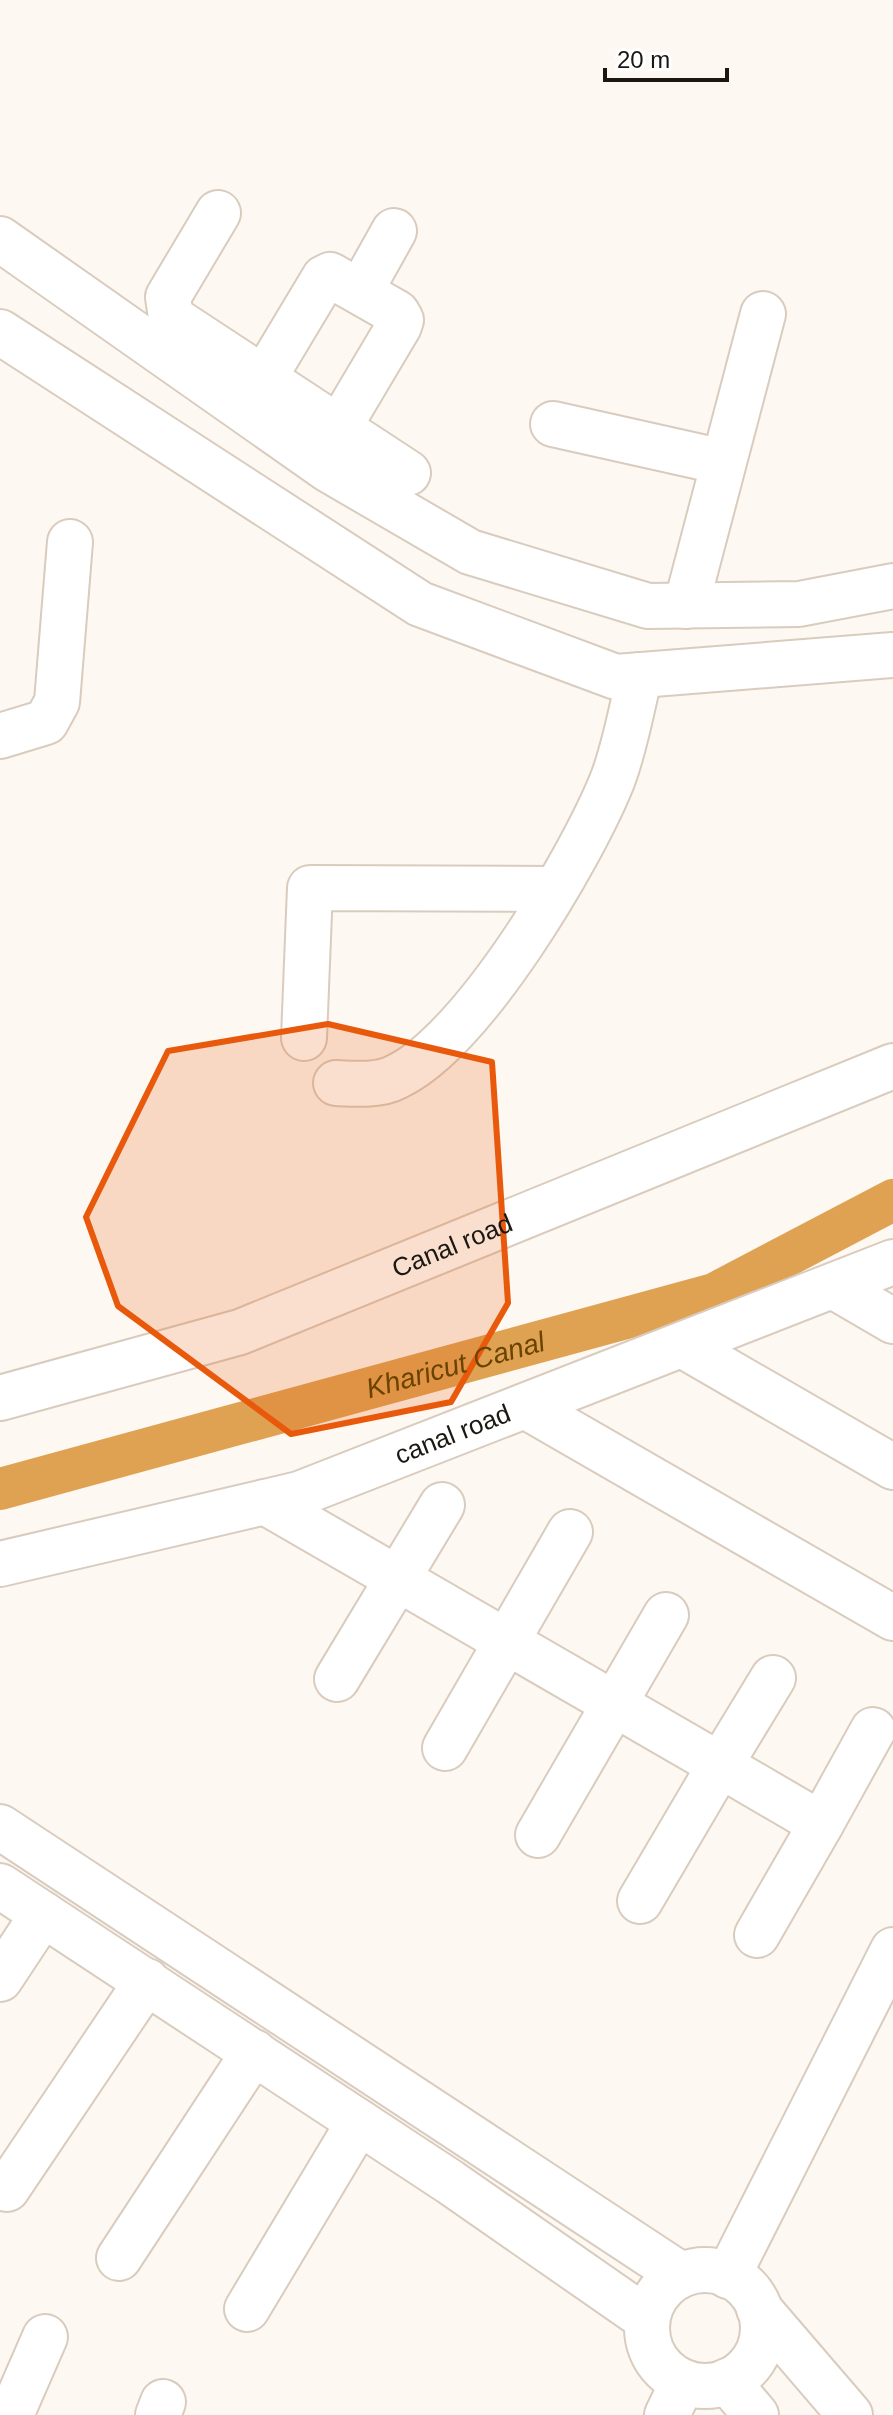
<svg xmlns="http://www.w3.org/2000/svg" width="893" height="2415" viewBox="0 0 893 2415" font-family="Helvetica,sans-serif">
  <rect width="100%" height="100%" fill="#fdf8f2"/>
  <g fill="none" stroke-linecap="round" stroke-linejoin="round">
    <!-- canal -->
    <path stroke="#dfa253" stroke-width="42" id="s1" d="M0 1489 714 1294 893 1200"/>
    <defs>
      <g id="minor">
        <path d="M218 213 168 297 170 311 175 320 408 473"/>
        <path d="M361 290 394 231"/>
        <path d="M264 378 324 278 330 275 397 313 401 320 399 326 339 427"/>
        <path d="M553 424 723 462"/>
        <path d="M686 606 763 314"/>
        <path d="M0 736 46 722 57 702 70 542"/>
        <path d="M304 1038 310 888 556 889"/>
        <path d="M336 1083C355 1084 379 1086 396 1077 473 1041 580 860 612 781 625 748 631 710 640 675"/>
        <path d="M833 1286 893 1321"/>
        <path d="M682 1345 893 1467"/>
        <path d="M525 1406 893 1618"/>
        <path d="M265 1502 720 1765 773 1678"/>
        <path id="s2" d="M0 1564 299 1494 893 1262"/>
        <path d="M337 1679 442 1505"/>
        <path d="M445 1748 570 1532"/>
        <path d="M538 1835 666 1615"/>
        <path d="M640 1901 720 1765 821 1824 873 1730"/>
        <path d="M757 1935 821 1824"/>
        <path d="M0 1979 43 1914"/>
        <path d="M7 2189 147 1981"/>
        <path d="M119 2258 254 2052"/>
        <path d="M728 2276 893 1950"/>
        <path d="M247 2309 359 2122"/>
        <path d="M11 2415 45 2337"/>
        <path d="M158 2415 163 2402"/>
        <path d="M667 2415 683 2382"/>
      </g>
      <g id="tertiary">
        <path d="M0 239 329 470 470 552 648 606 799 604 893 586"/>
        <path d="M0 332 420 604 616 677 893 655"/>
        <path id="s3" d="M0 1398 240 1332 893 1066"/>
        <path d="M0 1827 681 2275"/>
        <path d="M0 1886 450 2182 647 2319"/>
        <circle cx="705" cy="2328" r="58"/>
        <path d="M759 2309 850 2415"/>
        <path d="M727 2381 756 2415"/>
      </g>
    </defs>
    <!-- minor casing -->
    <use href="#minor" stroke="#d9ccbe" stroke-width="48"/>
    <!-- tertiary casing -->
    <use href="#tertiary" stroke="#d9ccbe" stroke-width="48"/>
    <!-- minor -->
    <use href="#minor" stroke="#fff" stroke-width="44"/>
    <!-- tertiary -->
    <use href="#tertiary" stroke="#fff" stroke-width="44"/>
  </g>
  <!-- marked area -->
  <path fill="#e8590c" fill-opacity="0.2" stroke="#e8590c" stroke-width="6" stroke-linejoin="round" d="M328 1024 492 1062 508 1303 451 1402 291 1434 118 1306 86 1217 168 1051Z"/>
  <g text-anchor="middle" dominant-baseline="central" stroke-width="8" stroke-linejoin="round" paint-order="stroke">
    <!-- street labels -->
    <g font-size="26" fill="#1b1712" stroke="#fff">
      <text stroke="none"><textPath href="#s3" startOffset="478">Canal road</textPath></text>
      <text stroke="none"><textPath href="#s2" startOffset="472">canal road</textPath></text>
    </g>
    <!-- water labels -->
    <g font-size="28" font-style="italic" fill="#6b4301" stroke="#fff">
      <text stroke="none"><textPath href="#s1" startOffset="472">Kharicut Canal</textPath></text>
    </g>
  </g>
  <!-- scale -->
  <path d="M605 68v12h122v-12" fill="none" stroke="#1b1712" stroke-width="4"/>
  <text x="617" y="68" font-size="24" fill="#1b1712" stroke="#ffffff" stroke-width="6" paint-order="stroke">20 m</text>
</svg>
